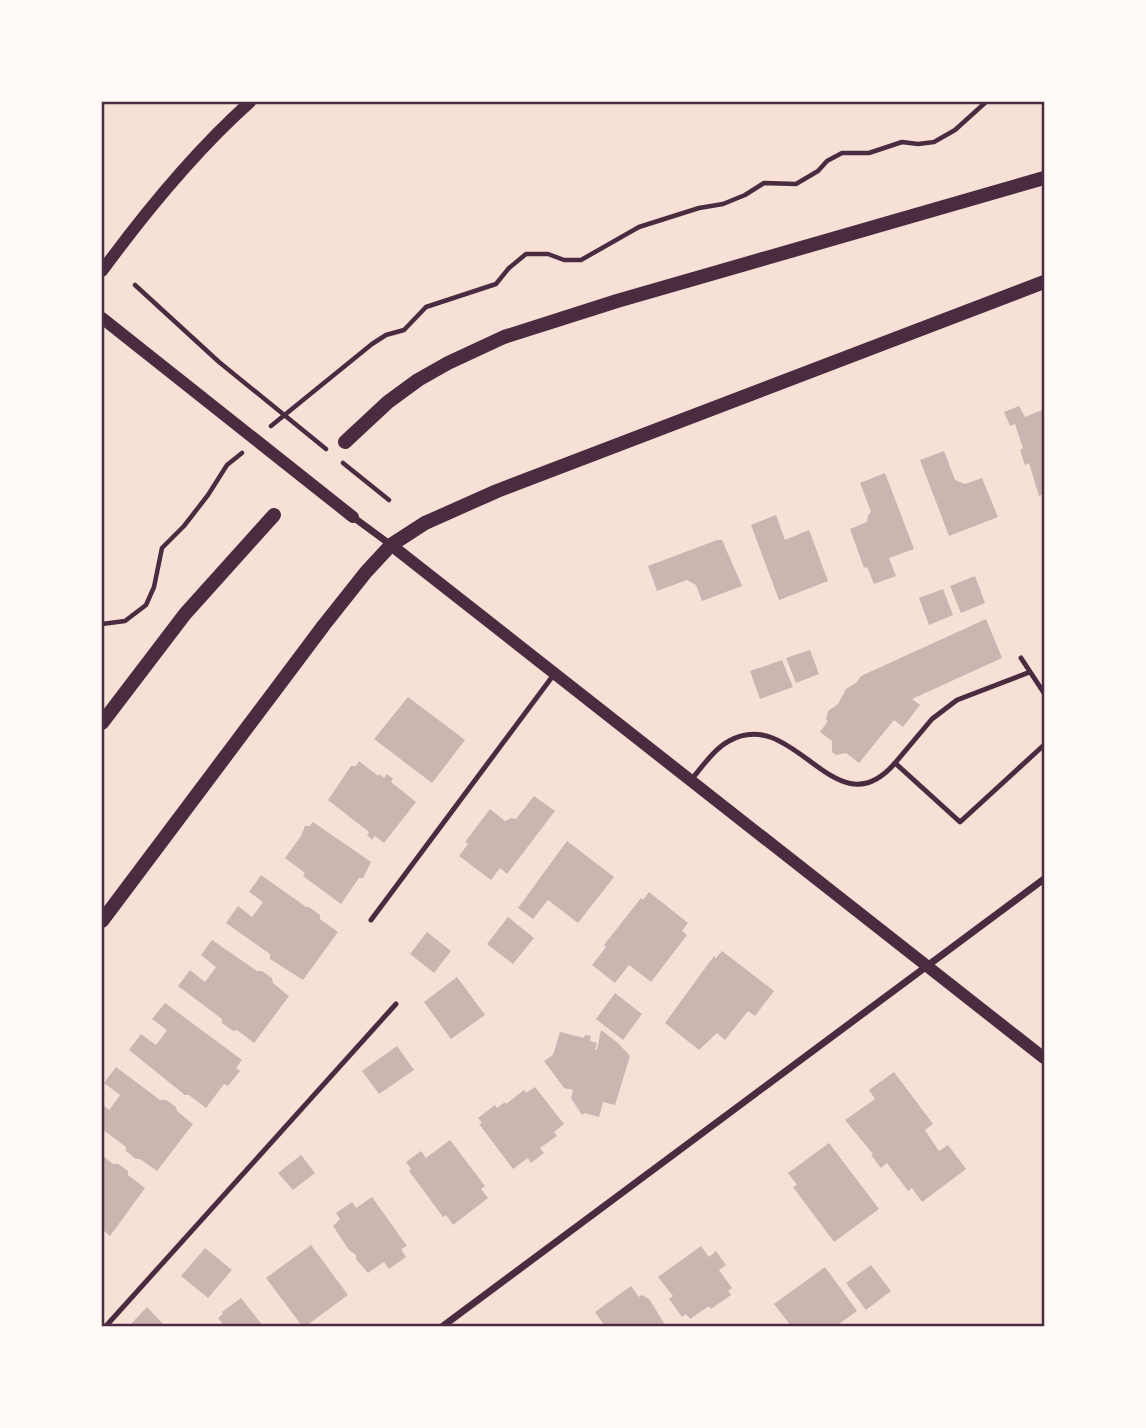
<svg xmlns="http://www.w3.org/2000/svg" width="1146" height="1428" viewBox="0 0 1146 1428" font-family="Poppins,sans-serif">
  <rect width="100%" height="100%" fill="#f7e1d7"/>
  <!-- building -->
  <path fill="#ccb4b1" d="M1019 406 1025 417 1044 409V494L1039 496 1029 463 1025 465 1020 450 1023 448 1015 424 1010 426 1004 412Z
    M944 451 955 480 965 484 982 478 998 517 949 536 920 460Z
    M885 473 914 549 889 558 896 576 874 584 867 567 864 568 850 529 867 522 868 515 871 512 860 483Z
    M776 515 785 540 809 530 828 581 779 600 751 525Z
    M717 540H722L742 586 702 601 696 585 687 580 657 591 648 566Z
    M975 576 985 603 961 613 950 586Z
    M943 589 953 615 929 625 919 598Z
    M986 619 1002 658 912 699 920 705 903 727 894 720 859 763 846 753 836 755 832 752V741L820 732 828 721 826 720 828 711 838 704 846 689 856 683 861 676Z
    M810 650 819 674 796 683 786 658Z
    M782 660 793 687 760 699 750 671Z
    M408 697 465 740 432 783 374 739Z
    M359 761 378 776 379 774 384 778 387 774 393 779 391 782 416 802 384 843 375 836 372 840 367 835 369 832 328 800 351 766H356Z
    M534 796 555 811 507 874 500 868 491 880 459 856 468 844 465 842 490 809 505 821 511 818 516 819Z
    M313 822 371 862 363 878H359L341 904 303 876 305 873 285 858 301 836 305 826H310Z
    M567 841 614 877 578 923 548 900 533 919 518 908Z
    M261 875 306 907H309L320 915V919L338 932 303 980 270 959V954L226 923 238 906 252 917 259 908 263 902 249 892Z
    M649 892 688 923 682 931 687 935 651 982 629 965 615 983 592 965 606 947 604 945 641 898 643 900Z
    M508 917 534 938 513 964 487 944Z
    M427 932 451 951 434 973 410 954Z
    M212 940 257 971H262L272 978 273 983 289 996 254 1043 237 1030 233 1031 222 1023V1019L178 986 190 970 205 982 216 967 201 955Z
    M722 951 774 991 755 1016 748 1011 725 1040 717 1033 699 1050 665 1023 714 956 716 958Z
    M457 977 485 1015 451 1039 424 1002Z
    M615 993 642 1014 623 1040 596 1019Z
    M165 1003 242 1060 236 1068 240 1071 228 1086 224 1084 206 1108 189 1095H185L129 1050 141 1034 156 1045 162 1037 167 1030 152 1019Z
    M601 1030 618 1043 630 1056 615 1105 603 1102 599 1117 585 1113 582 1115 571 1098 573 1090 564 1088 544 1061 553 1055 560 1032 584 1038 585 1035 591 1036 590 1041 597 1043 595 1049 597 1050Z
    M397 1046 414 1070 379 1094 362 1071Z
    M116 1067 160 1100H166L176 1107 177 1111 193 1124 157 1171 140 1159H136L126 1151V1147L102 1129V1104L109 1110 120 1095 104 1083Z
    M894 1072 933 1124 925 1130 939 1151 948 1145 966 1169 922 1202 912 1188 908 1191 887 1163 881 1168 871 1155 873 1154 845 1120 875 1099 869 1090Z
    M535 1087 564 1124 554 1132 557 1136 540 1148 544 1153 531 1163 528 1158 513 1169 479 1124 482 1123 478 1118 495 1105 497 1108 505 1102 506 1104 524 1090 526 1093Z
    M450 1140 485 1186 481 1189 488 1198 453 1225 446 1215 443 1217 409 1171 411 1169 406 1162 421 1151 426 1158Z
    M829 1143 879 1209 834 1242 793 1187 797 1185 788 1173Z
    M102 1155 113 1164H118L128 1171V1175L145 1188 110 1236 102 1229Z
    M301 1155 315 1173 293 1190 278 1173Z
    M372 1197 407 1246 401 1249 406 1257 389 1269 384 1262 368 1273 356 1259V1255L349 1250 333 1226 340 1219 336 1213 352 1202 356 1208Z
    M311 1245 348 1295 306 1326H302L266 1278Z
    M701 1246 709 1257 716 1251 726 1265 719 1270 732 1288 728 1291 731 1295 711 1309 709 1306 690 1319 686 1314 682 1317 669 1299 673 1296 658 1277Z
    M205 1248 232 1270 208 1298 181 1276Z
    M871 1265 891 1291 866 1310 846 1283Z
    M825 1267 857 1311 836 1326H791L774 1304Z
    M631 1286 639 1297 642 1295 649 1299 666 1326H605L595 1312Z
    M241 1298 263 1326H217L222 1323 218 1318 223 1314 222 1312Z
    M147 1307 165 1326H129Z"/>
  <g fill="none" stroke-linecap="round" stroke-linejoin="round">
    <!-- path -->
    <path stroke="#4a2c40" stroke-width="4.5" d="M135 285 219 362 326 449
      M271 426 372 344 386 335 404 330 426 307 496 284 509 268 526 254H548L564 260H581L639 227 699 208 723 204 745 195 764 183 796 184 818 171 827 161 842 153H869L902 142 918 144 934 142 955 130 986 102
      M343 463 389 500
      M102 624 125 621 146 605 154 587 162 548 184 526 208 495 227 465 242 453"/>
    <!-- service -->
    <path stroke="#4a2c40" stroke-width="5" d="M1021 658 1044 693
      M1030 672 957 700 932 719 895 763 960 822 1044 745
      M691 780C702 767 714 749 729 741 795 704 835 833 895 763
      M371 920 555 673
      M106 1326 396 1004"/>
    <!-- minor -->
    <path stroke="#4a2c40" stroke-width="7" d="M353 517 391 545
      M443 1326 1044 879"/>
    <!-- tertiary -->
    <path stroke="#4a2c40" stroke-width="12" d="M102 271C146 211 194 152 250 102
      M102 318 353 517
      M391 545 1044 1058"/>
    <!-- secondary -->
    <path stroke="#4a2c40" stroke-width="14" d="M345 442 388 402 418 380 448 363 504 337 617 301 1044 178
      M102 723 185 614 274 515
      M102 921 324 625 366 572 391 545 425 523 497 491 1044 282"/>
  </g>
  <!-- border -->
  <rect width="1146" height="1428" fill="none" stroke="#fffaf5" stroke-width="206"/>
  <rect x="103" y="103" width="940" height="1222" fill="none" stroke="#4a2c40" stroke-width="2.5"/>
</svg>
